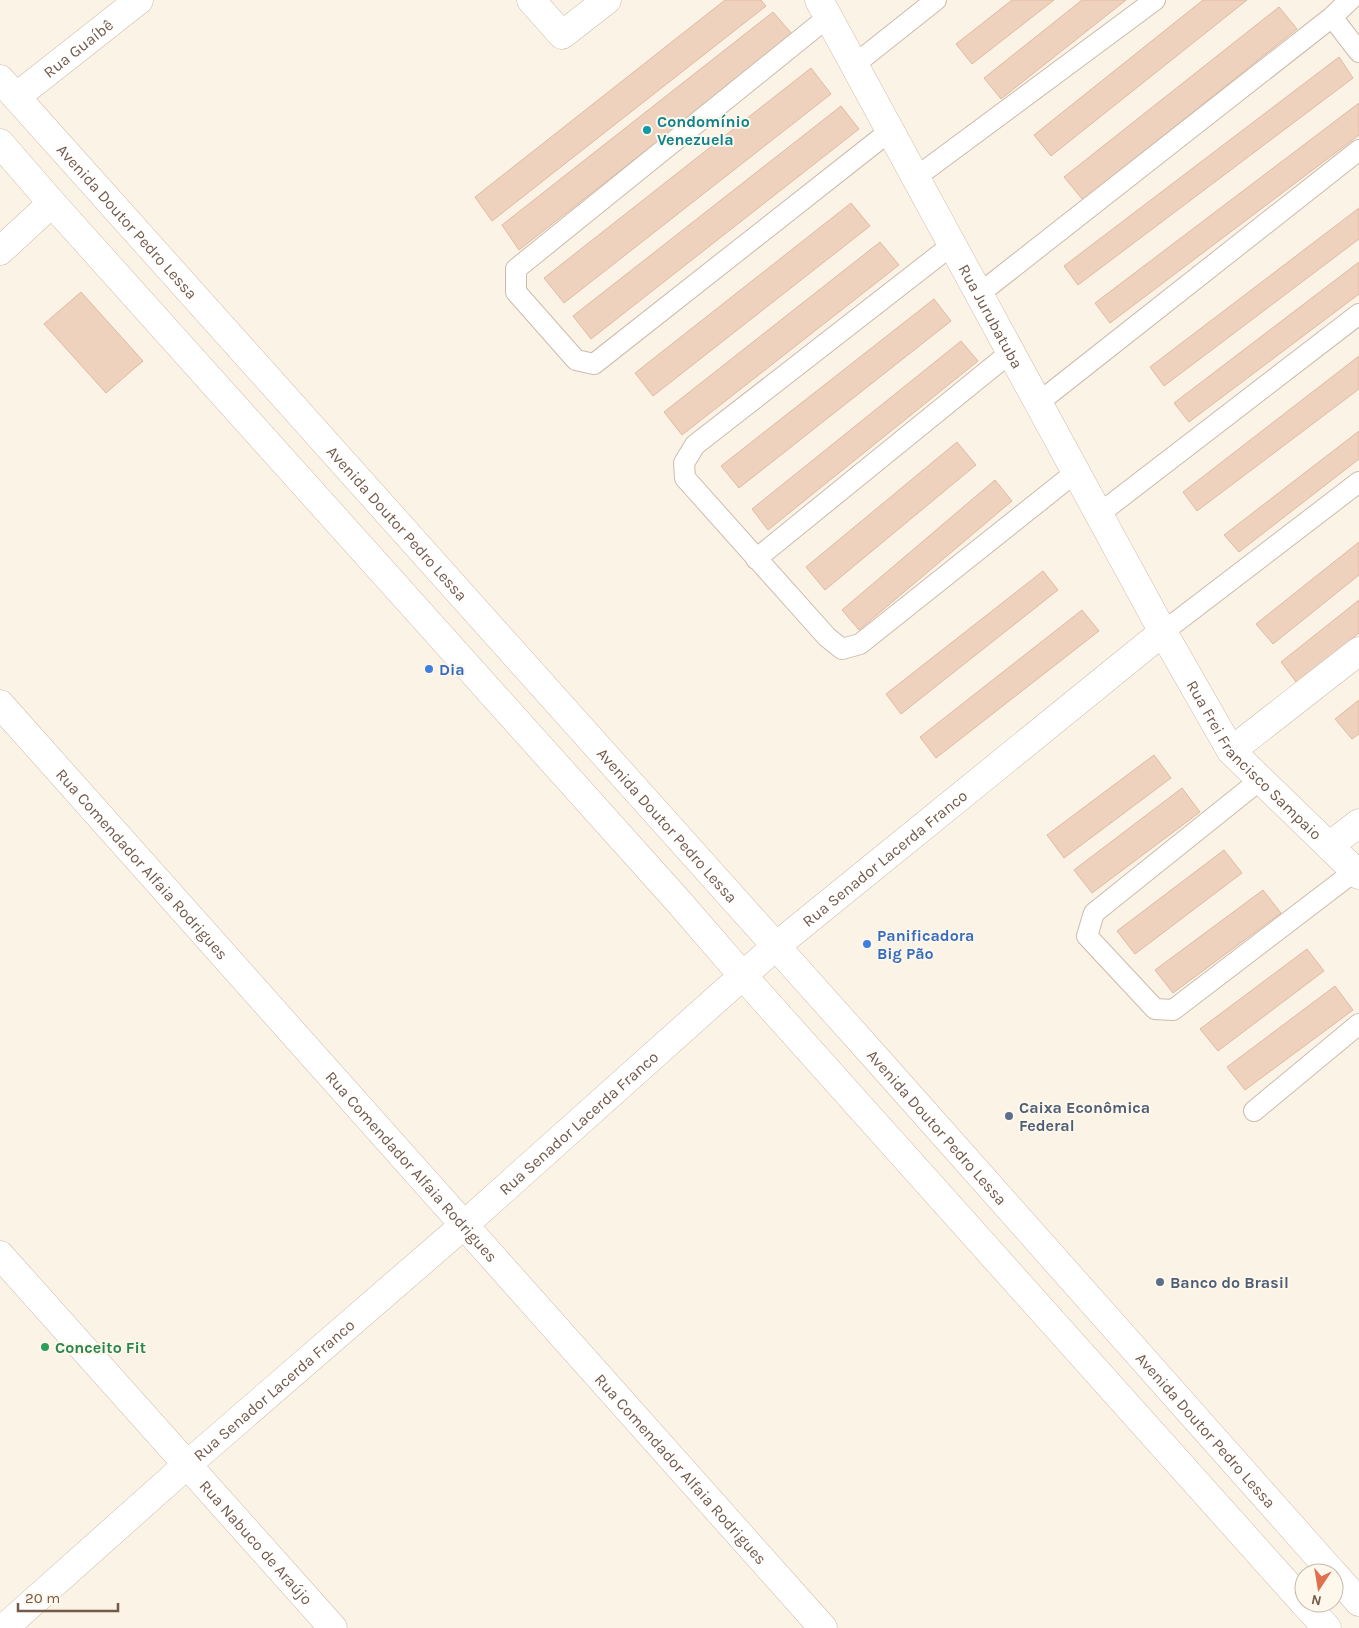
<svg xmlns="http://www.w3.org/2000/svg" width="1359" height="1628" viewBox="0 0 1359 1628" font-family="Karla,sans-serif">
  <rect width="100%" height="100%" fill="#fbf3e5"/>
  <!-- building -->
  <path fill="#efd2be" stroke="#e1b99f" d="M725 0H761L766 6 492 221 475 197Z
    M1012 0H1054L972 64 956 44Z
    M1082 0H1126L1001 99 984 78Z
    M1203 0H1247L1051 156 1034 135Z
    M1279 7 1297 29 1083 200 1064 177Z
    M773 12 793 35 519 250 502 225Z
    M1339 57 1353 78 1078 285 1064 266Z
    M811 68 831 94 564 303 544 278Z
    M1359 103V135L1110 323 1095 303Z
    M841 106 859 129 591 339 573 316Z
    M851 203 870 226 653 396 635 373Z
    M1359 208V239L1164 386 1150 367Z
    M880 242 899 265 682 435 664 412Z
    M1359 262V294L1189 422 1174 403Z
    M81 292 143 361 106 393 44 324Z
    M934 299 951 321 739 488 721 466Z
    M961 341 978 361 768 530 752 509Z
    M1359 356V389L1197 511 1183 492Z
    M1359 431V459L1239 552 1224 535Z
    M957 442 976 465 825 590 806 567Z
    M995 480 1012 501 859 630 842 610Z
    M1359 542V575L1273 644 1256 624Z
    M1043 571 1058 590 901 714 886 694Z
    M1359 600V633L1297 683 1281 662Z
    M1082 610 1099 631 936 758 920 737Z
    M1359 700V734L1352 739 1335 719Z
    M1154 755 1171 778 1064 858 1047 835Z
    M1182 788 1200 812 1092 893 1074 870Z
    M1224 850 1242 873 1135 954 1117 931Z
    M1263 890 1281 913 1173 993 1155 970Z
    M1307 949 1324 971 1218 1051 1200 1029Z
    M1335 986 1353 1010 1245 1090 1227 1067Z"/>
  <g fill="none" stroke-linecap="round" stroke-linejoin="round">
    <defs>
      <path id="lane" d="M828 17 516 269V292L576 360 594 364 881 138 889 129
        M1332 17 1350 0
        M854 65 936 0
        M915 178 1155 0
        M952 245 695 445 684 463 685 478 827 637 842 649 860 644 1076 472
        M979 294 1332 17 1359 52
        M1038 403 1359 150
        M1099 514 1359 314
        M756 559 1011 352
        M1163 632 1359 482
        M1260 780 1094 913 1087 936 1155 1009 1173 1010 1355 871
        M1254 1111 1359 1024"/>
      <g id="street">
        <path d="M531 0 562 35 607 0"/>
        <path id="s1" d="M16 97 139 0"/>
        <path d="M0 251 52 203"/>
        <path id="s2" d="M0 704 823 1628"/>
        <path d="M1231 751 1359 651"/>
        <path d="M1329 846 1359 823"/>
        <path id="s3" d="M0 1255 333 1628"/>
        <path id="s4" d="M4 1628 188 1464 464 1225 776 946 1163 632"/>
      </g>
      <g id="secondary">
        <path id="s5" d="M819 0 1163 632 1231 751 1359 875"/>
        <path id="s6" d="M0 79 876 1058 1333 1573"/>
        <path d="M0 143 52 203 679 902 743 976 1304 1603"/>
        <path d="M1334 1574 1359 1602"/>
        <path d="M1304 1603 1327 1628"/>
      </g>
    </defs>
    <!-- lane casing -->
    <use href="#lane" stroke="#ccbbac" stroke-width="22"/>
    <!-- street casing -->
    <use href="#street" stroke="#ccbbac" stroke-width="29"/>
    <!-- secondary casing -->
    <use href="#secondary" stroke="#d1bdac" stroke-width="29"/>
    <!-- lane -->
    <use href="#lane" stroke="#fff" stroke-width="20"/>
    <!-- street -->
    <use href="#street" stroke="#fff" stroke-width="28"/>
    <!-- secondary -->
    <use href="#secondary" stroke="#fff" stroke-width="28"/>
  </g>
  <!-- markers -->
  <circle fill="#0f9aa8" stroke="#fef7eb" stroke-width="2" cx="647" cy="130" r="5"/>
  <g fill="#3f7fe0" stroke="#fef7eb" stroke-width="2">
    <circle cx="429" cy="669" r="5"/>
    <circle cx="867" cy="944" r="5"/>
  </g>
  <g fill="#5c6f8a" stroke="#fef7eb" stroke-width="2">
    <circle cx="1009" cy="1116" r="5"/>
    <circle cx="1160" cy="1282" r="5"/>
  </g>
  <circle fill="#2e9e5b" stroke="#fef7eb" stroke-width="2" cx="45" cy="1347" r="5"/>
  <g text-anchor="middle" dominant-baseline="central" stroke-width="4" stroke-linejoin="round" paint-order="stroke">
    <!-- street labels -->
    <g font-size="16" fill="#735a4b" stroke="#fef7eb">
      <text stroke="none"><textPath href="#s1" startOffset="79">Rua Guaíbê</textPath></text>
      <text stroke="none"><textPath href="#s6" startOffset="191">Avenida Doutor Pedro Lessa</textPath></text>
      <text stroke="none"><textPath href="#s5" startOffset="360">Rua Jurubatuba</textPath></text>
      <text stroke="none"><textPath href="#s6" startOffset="596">Avenida Doutor Pedro Lessa</textPath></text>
      <text stroke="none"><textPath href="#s5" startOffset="878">Rua Frei Francisco Sampaio</textPath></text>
      <text stroke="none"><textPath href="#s6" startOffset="1001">Avenida Doutor Pedro Lessa</textPath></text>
      <text stroke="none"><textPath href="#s4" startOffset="1170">Rua Senador Lacerda Franco</textPath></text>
      <text stroke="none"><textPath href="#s2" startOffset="214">Rua Comendador Alfaia Rodrigues</textPath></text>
      <text stroke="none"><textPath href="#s4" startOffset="765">Rua Senador Lacerda Franco</textPath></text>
      <text stroke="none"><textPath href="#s6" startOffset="1406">Avenida Doutor Pedro Lessa</textPath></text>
      <text stroke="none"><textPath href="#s2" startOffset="619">Rua Comendador Alfaia Rodrigues</textPath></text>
      <text stroke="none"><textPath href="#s4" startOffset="360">Rua Senador Lacerda Franco</textPath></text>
      <text stroke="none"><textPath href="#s6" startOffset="1811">Avenida Doutor Pedro Lessa</textPath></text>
      <text stroke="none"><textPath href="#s2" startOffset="1024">Rua Comendador Alfaia Rodrigues</textPath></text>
      <text stroke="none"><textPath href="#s3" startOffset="385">Rua Nabuco de Araújo</textPath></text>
    </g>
    <!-- culture labels -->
    <g font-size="16" font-weight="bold" fill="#0d838f" stroke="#fef7eb" text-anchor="start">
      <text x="657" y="121">Condomínio<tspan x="657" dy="18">Venezuela</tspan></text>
    </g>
    <!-- shop labels -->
    <g font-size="16" font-weight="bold" fill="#366cbe" stroke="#fef7eb" text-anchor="start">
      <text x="439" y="669">Dia</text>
      <text x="877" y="935">Panificadora<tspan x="877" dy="18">Big Pão</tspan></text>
    </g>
    <!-- service labels -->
    <g font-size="16" font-weight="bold" fill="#4e5e75" stroke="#fef7eb" text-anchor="start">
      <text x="1019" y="1107">Caixa Econômica<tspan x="1019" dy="18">Federal</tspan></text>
      <text x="1170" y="1282">Banco do Brasil</text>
    </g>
    <!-- leisure labels -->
    <g font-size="16" font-weight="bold" fill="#27864d" stroke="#fef7eb" text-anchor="start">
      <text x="55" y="1347">Conceito Fit</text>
    </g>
  </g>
  <!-- north arrow -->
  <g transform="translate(1319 1588) rotate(192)"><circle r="24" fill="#fef7eb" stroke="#c6b8ab"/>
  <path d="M0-4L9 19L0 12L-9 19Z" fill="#e07150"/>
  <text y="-8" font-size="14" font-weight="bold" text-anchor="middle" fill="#735a4b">N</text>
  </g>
  <!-- scale -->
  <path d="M18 1603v8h100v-8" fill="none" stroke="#735a4b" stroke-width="2.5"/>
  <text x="25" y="1603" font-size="15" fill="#735a4b" stroke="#fef7eb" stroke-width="4" paint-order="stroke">20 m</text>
</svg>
